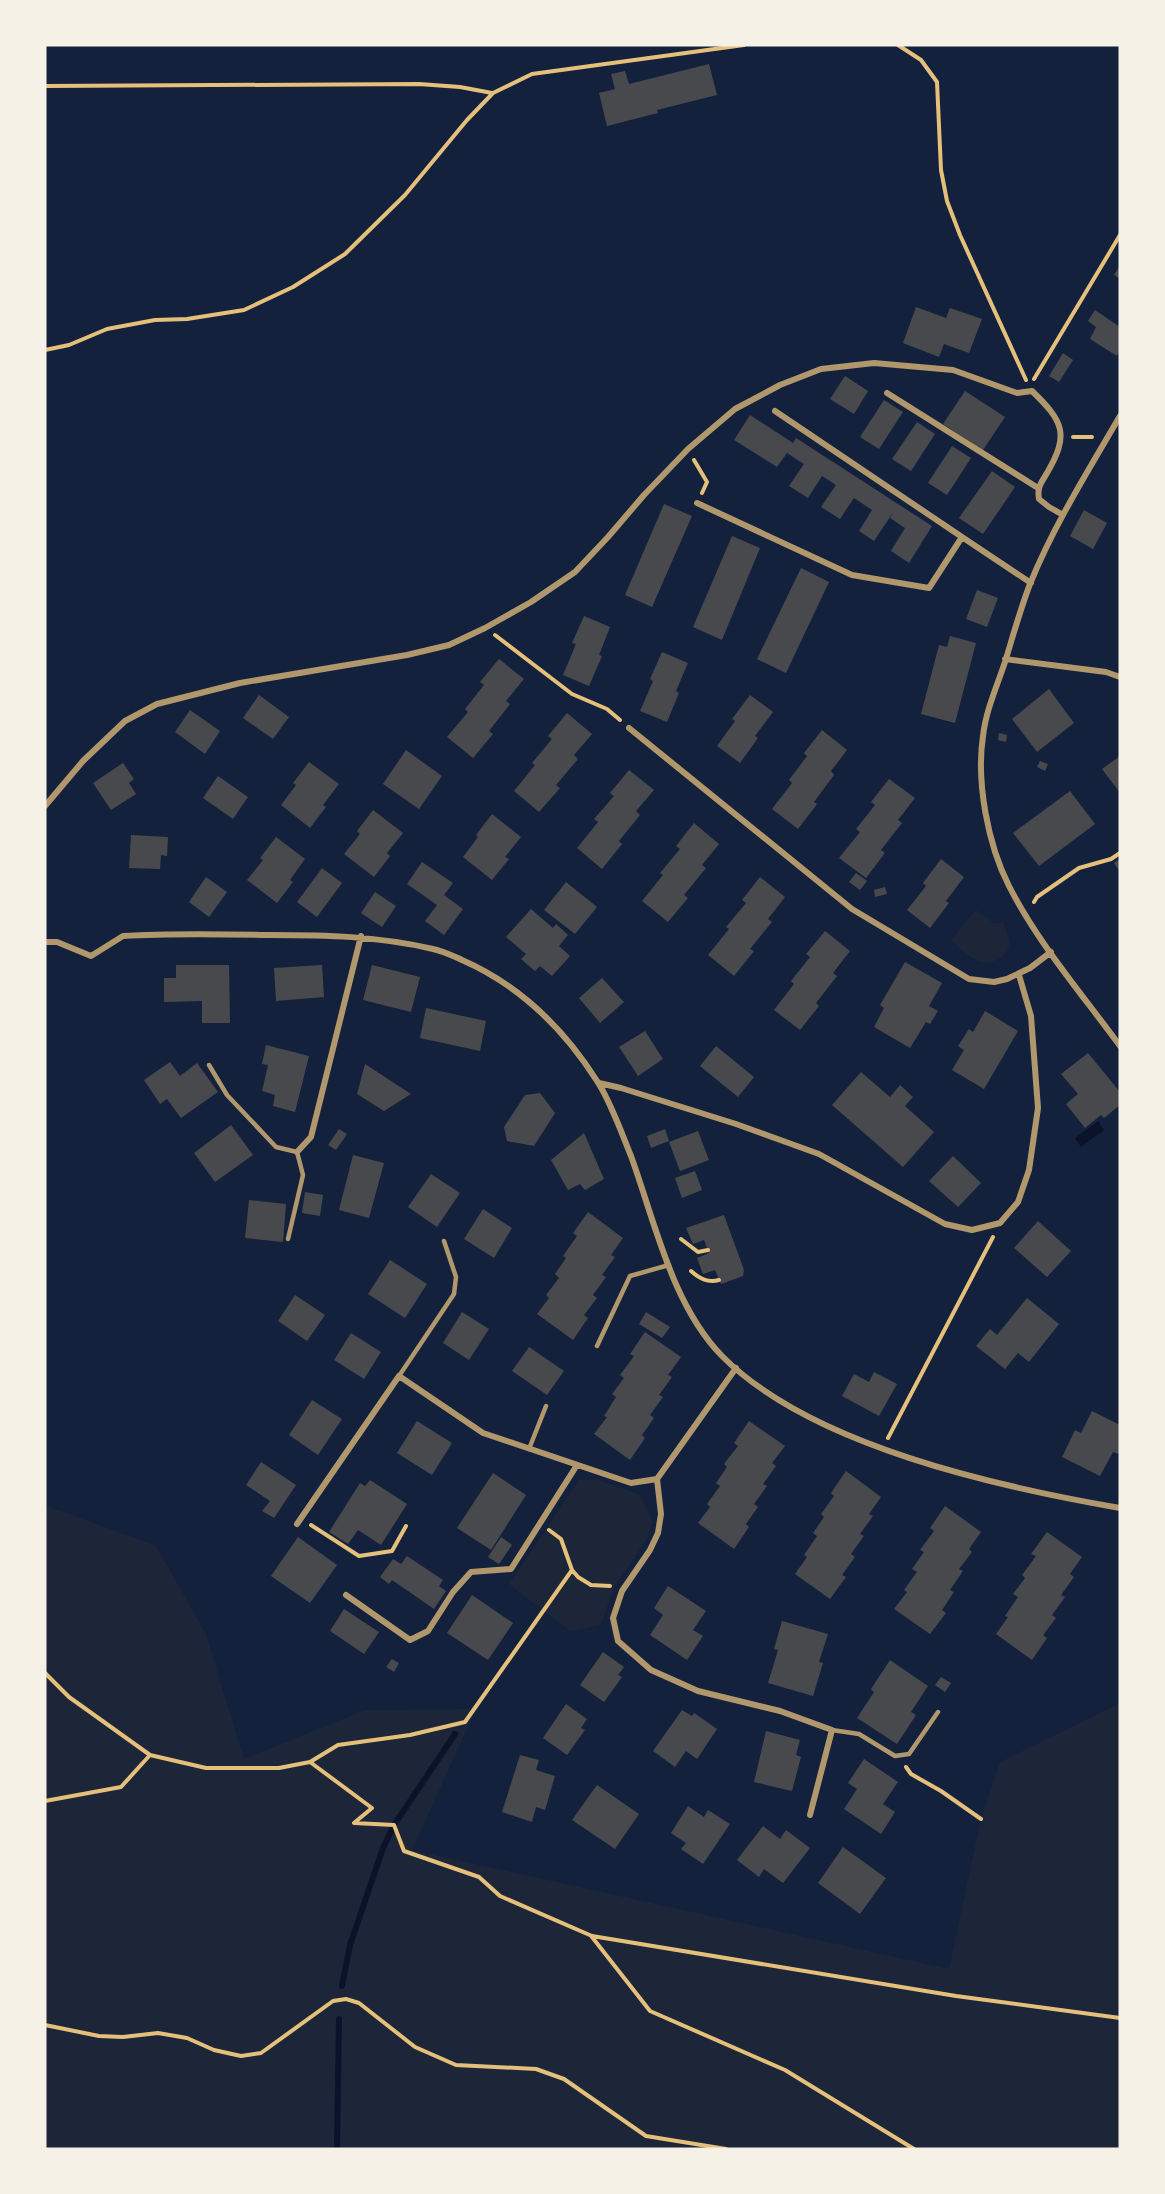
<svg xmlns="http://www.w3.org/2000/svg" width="1165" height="2194" viewBox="0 0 1165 2194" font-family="'Archivo Narrow',sans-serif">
  <rect width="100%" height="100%" fill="#14213d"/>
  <!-- green -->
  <path fill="#1d2539" d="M976 910 994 923 1003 922C1005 928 1008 935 1009 941 1011 956 991 967 978 961 969 957 959 947 951 940Z
    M579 1480H598L639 1494 653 1521 647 1539 614 1587 601 1625 570 1631 509 1584Z
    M45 1505 156 1546 206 1634 244 1759 365 1710 476 1709 412 1850 949 1969 981 1819 1000 1762 1120 1703V2149H45Z"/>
  <!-- water -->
  <path fill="#0b132b" d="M1098 1121 1104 1130 1081 1147 1075 1138Z"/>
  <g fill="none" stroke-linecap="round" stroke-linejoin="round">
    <!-- stream -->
    <path stroke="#0b132b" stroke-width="6" d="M342 1986 350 1945 383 1848 394 1825 455 1734
      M337 2149 339 2019"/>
  </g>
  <!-- building -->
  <path fill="#48494c" d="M709 64 717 95 657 110 658 113 607 126 599 93 615 89 611 74 625 71 629 84Z
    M1120 265V279L1114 275Z
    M916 307 946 318 950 308 982 319 969 353 944 344 939 357 903 343Z
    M1095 310 1120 327V350L1117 356 1090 339 1096 327 1088 321Z
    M1063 353 1073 360 1059 382 1049 376Z
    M845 376 868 391 854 414 830 399Z
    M965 391 1005 417 983 450 943 424Z
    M884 400 903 412 879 449 860 437Z
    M750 415 793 443 796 438 932 526 909 563 891 551 905 528 890 518 894 511 874 541 859 531 872 510 854 498 840 519 821 507 836 485 822 476 808 498 789 486 804 464 787 453 777 467 734 440Z
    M917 422 935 434 911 471 892 459Z
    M952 446 971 458 947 495 928 483Z
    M992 471 1015 487 983 534 959 518Z
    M664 504 692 516 652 607 625 595Z
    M1084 510 1107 523 1093 549 1070 536Z
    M732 536 760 548 722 640 693 627Z
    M801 568 829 582 786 673 757 659Z
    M977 590 998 598 987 627 966 619Z
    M584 616 610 627 599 655 602 656 589 686 563 675 576 644 572 643Z
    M950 636 976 643 955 723 921 714 939 645 947 647Z
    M662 652 688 663 676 691 679 693 667 722 640 711 653 681 650 679Z
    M499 659 524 679 506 701 510 704 489 731 493 734 473 758 447 737 468 712 465 709 484 685 480 682Z
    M1049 689 1074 723 1037 752 1012 719Z
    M259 695 289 717 273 739 243 718Z
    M750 695 773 712 755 736 758 738 740 763 717 746 735 721 732 719Z
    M190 710 220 731 205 754 175 732Z
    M567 713 592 734 574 755 578 759 556 785 560 788 539 812 514 791 535 765 532 763 552 739 548 736Z
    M822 730 847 750 831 771 834 775 814 802 817 804 798 829 772 809 792 783 789 780 807 756 804 753Z
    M999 733 1007 735 1006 742 998 740Z
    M406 750 442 776 419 809 383 784Z
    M1120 756V793L1102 769Z
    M1040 761 1048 764 1045 771 1037 767Z
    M309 762 339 784 323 805 326 807 310 828 281 805 296 785 293 783Z
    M123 763 134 779 129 783 136 794 111 810 93 783Z
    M629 770 654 790 636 811 640 815 619 841 622 844 602 869 577 848 598 822 594 819 614 796 610 793Z
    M218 776 248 797 233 819 203 798Z
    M889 779 915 798 898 820 902 823 881 850 885 853 866 878 839 858 860 832 856 829 875 805 871 802Z
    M1070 791 1095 824 1039 866 1013 833Z
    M373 810 403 833 387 853 390 856 374 877 344 854 360 834 357 831Z
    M492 814 521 837 505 857 509 859 492 880 463 857 478 837 476 835Z
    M694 823 719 844 702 865 706 868 684 895 688 898 668 922 642 901 663 875 660 873 680 849 676 846Z
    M131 835 168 837 167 856 161 855 160 869 129 868Z
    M276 837 305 859 290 880 293 882 277 903 247 880 263 860 260 858Z
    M941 859 964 877 946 901 949 903 930 928 907 910 926 886 923 883Z
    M1120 859V872L1114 863Z
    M422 862 453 883 444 895 463 909 444 935 425 921 437 905 407 884Z
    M322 868 342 883 317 917 297 902Z
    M856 873 867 881 860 890 849 882Z
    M206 877 227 892 209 917 189 902Z
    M760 877 785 897 768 919 772 922 750 949 754 951 734 976 708 955 729 929 726 927 746 903 742 900Z
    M566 882 597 907 575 934 544 910Z
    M885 887 887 894 875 897 874 890Z
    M375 892 396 906 382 927 361 913Z
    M531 909 553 928 556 924 568 935 559 946 570 956 552 976 540 966 535 971 521 959 526 954 506 937Z
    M825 931 850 951 833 973 837 976 816 1003 819 1006 800 1030 774 1010 794 984 791 981 810 957 806 954Z
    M905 962 942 983 929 1006 938 1011 930 1024 926 1022 910 1048 874 1027 884 1008 880 1005Z
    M176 965H229L230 1023H202V1001L164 1002V978H176Z
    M322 965 324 997 276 1001 274 968Z
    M372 965 420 977 411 1012 363 1000Z
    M602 978 624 1002 600 1023 579 998Z
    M426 1008 486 1021 480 1051 420 1038Z
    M985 1011 1018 1031 984 1089 952 1070 964 1050 958 1046 969 1029 973 1032Z
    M645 1031 663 1059 638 1076 619 1047Z
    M266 1045 309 1056 295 1112 273 1106 275 1095 262 1091 268 1065 262 1064Z
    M716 1046 754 1077 738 1097 700 1066Z
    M1088 1053 1120 1092V1105L1104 1118 1101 1115 1085 1128 1066 1104 1078 1094 1061 1074Z
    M170 1062 180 1076 197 1063 218 1092 181 1118 167 1099 160 1104 144 1080Z
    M365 1064 411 1094 384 1111 357 1094Z
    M861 1072 890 1097 900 1085 913 1097 905 1106 934 1132 903 1167 832 1105Z
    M540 1093 555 1113 534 1146 507 1141 504 1127 525 1095Z
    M231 1125 253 1155 215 1182 194 1153Z
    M339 1129 347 1134 336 1150 328 1145Z
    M665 1129 669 1141 651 1148 647 1136Z
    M698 1131 709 1160 680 1171 669 1142Z
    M584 1133 604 1179 585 1190 580 1184 568 1190 551 1160Z
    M353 1155 384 1163 369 1218 339 1210Z
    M953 1156 981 1183 958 1207 929 1181Z
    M695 1171 702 1190 682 1198 675 1178Z
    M431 1174 460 1193 437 1227 408 1207Z
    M305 1192 323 1195 320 1216 302 1213Z
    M249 1200 286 1204 283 1242 245 1238Z
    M483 1209 512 1228 494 1258 464 1239Z
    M588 1212 623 1238 611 1255 615 1257 602 1275 606 1277 593 1295 597 1298 584 1315 588 1318 573 1340 537 1314 549 1298 546 1295 559 1278 555 1274 566 1258 563 1256 577 1236 573 1233Z
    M724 1215 744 1270 743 1276 721 1284 715 1270 703 1274 697 1258 709 1253 704 1240 693 1244 686 1228Z
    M1038 1221 1071 1251 1047 1277 1014 1248Z
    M390 1260 427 1284 405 1318 368 1294Z
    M295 1295 325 1315 307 1341 278 1321Z
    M1027 1298 1059 1324 1029 1362 1018 1353 1005 1369 976 1346 990 1329 997 1335Z
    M462 1312 489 1329 469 1360 443 1343Z
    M646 1312 670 1327 662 1338 639 1324Z
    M645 1332 681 1357 668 1375 672 1377 659 1395 663 1397 650 1415 654 1418 642 1435 645 1438 630 1460 594 1434 607 1417 604 1416 616 1397 612 1394 624 1378 620 1375 634 1356 630 1354Z
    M351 1333 381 1352 364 1379 334 1360Z
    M529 1347 564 1371 547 1395 512 1371Z
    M874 1372 897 1384 879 1416 842 1396 854 1374 869 1382Z
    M312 1400 342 1419 318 1455 289 1435Z
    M1092 1411 1120 1425V1451L1119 1454 1113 1452 1100 1476 1062 1457 1075 1430 1081 1433Z
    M417 1421 452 1443 432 1475 397 1453Z
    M749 1421 785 1446 772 1463 776 1466 763 1484 767 1486 754 1504 758 1507 746 1524 749 1527 734 1549 698 1523 710 1507 707 1504 720 1486 716 1483 727 1467 724 1464 738 1446 734 1443Z
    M261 1462 296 1485 274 1518 262 1511 270 1501 246 1485Z
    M846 1471 881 1497 869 1514 873 1516 860 1534 864 1536 851 1554 855 1557 842 1575 846 1577 830 1599 795 1574 807 1557 804 1555 817 1536 813 1533 824 1517 821 1514 834 1496 831 1493Z
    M493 1473 526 1495 491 1550 457 1528Z
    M370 1480 407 1504 381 1545 358 1530 348 1544 329 1532 360 1483 365 1486Z
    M945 1506 981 1532 969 1549 972 1552 959 1569 963 1571 950 1590 954 1592 942 1610 946 1613 930 1634 894 1609 907 1592 904 1590 917 1572 912 1569 924 1552 920 1550 934 1531 930 1528Z
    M1047 1532 1082 1557 1070 1574 1074 1577 1061 1595 1065 1597 1052 1615 1056 1618 1043 1635 1047 1638 1032 1660 996 1634 1008 1617 1005 1616 1018 1597 1013 1594 1025 1578 1022 1575 1036 1556 1031 1554Z
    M298 1537 337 1565 310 1603 271 1576Z
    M501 1537 512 1545 499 1564 488 1557Z
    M407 1556 443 1580 439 1586 446 1591 434 1609 392 1580 389 1584 380 1577 393 1559 401 1564Z
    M668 1586 706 1611 693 1630 703 1636 687 1660 650 1635 663 1615 654 1608Z
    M472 1595 513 1623 488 1660 447 1633Z
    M344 1609 379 1632 364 1654 330 1631Z
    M782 1621 828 1634 819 1662 823 1663 813 1696 768 1683 778 1650 774 1649Z
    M603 1652 624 1667 618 1675 622 1677 604 1702 580 1685Z
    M392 1659 399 1663 394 1672 386 1667Z
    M890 1660 928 1686 911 1712 916 1715 897 1744 857 1718 874 1692 871 1689Z
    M941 1677 951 1683 945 1692 935 1685Z
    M566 1704 587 1719 581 1728 585 1730 567 1755 543 1738Z
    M682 1710 692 1716 694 1713 717 1729 697 1759 686 1751 675 1767 653 1751Z
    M766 1731 800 1740 796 1755 801 1757 792 1791 754 1782Z
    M520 1755 539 1760 536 1770 555 1776 545 1810 536 1807 532 1822 502 1812Z
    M864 1759 898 1782 883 1804 895 1812 881 1834 844 1809 857 1789 848 1783Z
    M597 1785 639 1814 615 1849 572 1820Z
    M688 1806 704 1817 708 1810 730 1824 703 1864 681 1849 686 1843 671 1833Z
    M763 1826 780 1839 786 1830 810 1848 783 1883 764 1869 759 1877 737 1860Z
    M843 1847 886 1878 860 1914 818 1883Z"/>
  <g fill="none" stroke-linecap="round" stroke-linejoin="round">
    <!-- path -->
    <path stroke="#e5c07b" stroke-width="4" d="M898 45 921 60 937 82 941 170 947 201 960 235 1026 380
      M45 86 419 84 460 87 492 93
      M45 350 69 345 107 329 155 320 187 319 244 310 293 287 345 254 405 195 467 120 493 93 532 74 744 45
      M1034 379 1120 235
      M1073 437H1092
      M694 460 707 482 702 493
      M495 635 572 694 607 709 620 720
      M1034 902 1037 897 1079 868 1111 859 1120 853
      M681 1239 698 1252 708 1250
      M691 1271C700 1279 708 1283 719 1280
      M888 1438 993 1237
      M311 1525 359 1556 392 1551 406 1526
      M549 1530 561 1539 572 1570 578 1577 591 1585 610 1586
      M45 1673 69 1697 150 1755 206 1768H279L310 1762 338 1745 410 1735 465 1722 572 1570
      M310 1762 372 1808 354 1823 394 1825 404 1851 479 1877 500 1896 592 1936 956 1996 1120 2018
      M906 1767 911 1774 941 1791 981 1819
      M45 1801 121 1787 150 1755
      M592 1937 650 2011 785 2070 914 2149
      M45 2025 99 2036 123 2037 158 2033 187 2038 214 2050 241 2056 261 2053 333 2001 346 1999 359 2003 415 2047 456 2065 536 2069 564 2079 646 2136 726 2149"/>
    <!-- service -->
    <path stroke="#b1986c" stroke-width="4.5" d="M209 1065 227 1095 276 1147 297 1152 303 1175 288 1239
      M597 1346 630 1276 669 1265
      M399 1376 454 1294 456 1277 444 1241
      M529 1449 546 1406
      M832 1730 859 1734 895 1756 909 1754 938 1712"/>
    <!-- minor -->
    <path stroke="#b1986c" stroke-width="6" d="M887 393 1038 488
      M775 411 962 537
      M1120 416C1088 471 1054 525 1030 584 1020 610 1013 636 1005 662 997 686 986 710 983 736 976 782 988 845 1009 886 1038 943 1082 994 1120 1046
      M697 503 852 575 929 588 962 537 1031 583
      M1005 659 1106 672 1120 677
      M629 728 852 909 969 979 994 982 1007 979 1030 968 1051 952
      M45 806 83 761 125 721 157 704 240 683 407 655 449 645 485 628 531 602 575 572 608 537 644 495 688 449 735 409 780 385 821 369 874 363 953 370 1017 393 1032 391C1063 421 1070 434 1047 473 1041 483 1037 487 1039 499L1049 507 1063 515
      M45 942H57L91 956 123 936C172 933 220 934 269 935 325 935 378 936 433 949 443 951 453 956 462 960 519 985 564 1029 597 1081 610 1100 622 1134 631 1156 655 1222 672 1305 722 1356 811 1446 999 1487 1120 1508
      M599 1083 621 1088 736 1124 819 1154 945 1224 972 1230 1000 1223 1018 1202 1029 1170 1038 1108 1031 1016 1019 975
      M297 1152 311 1137 361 936
      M736 1368 657 1479 661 1514 658 1533 650 1550 622 1591 613 1618 618 1641 651 1670 698 1691 780 1711 832 1730 810 1815
      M297 1524 399 1376 483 1433 631 1483 657 1479
      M346 1595 410 1640 428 1631 453 1592 471 1572 511 1569 577 1465"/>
  </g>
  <!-- border -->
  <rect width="1165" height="2194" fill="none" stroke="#f6f1e7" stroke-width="93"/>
</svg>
